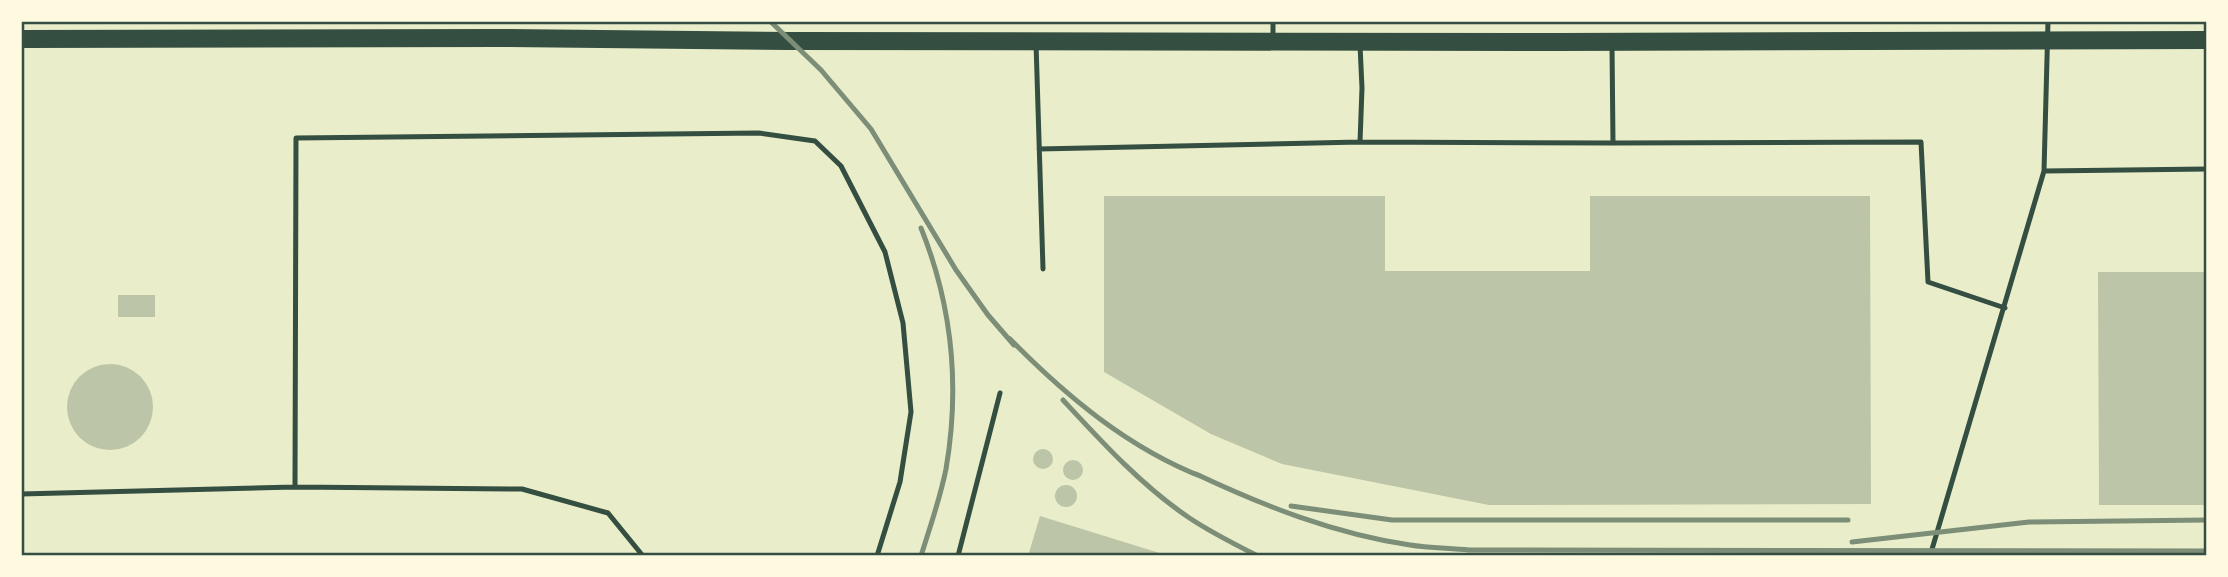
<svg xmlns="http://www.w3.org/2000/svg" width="2228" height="577" viewBox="0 0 2228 577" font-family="'Golos Text',sans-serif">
  <rect width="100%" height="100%" fill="#e9edc9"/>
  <!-- building -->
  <path fill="#bcc5a7" d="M1104 196H1385V271H1590V196H1870L1871 504 1489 505 1282 464 1211 434 1104 372Z
    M2098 272H2207V505H2099Z
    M118 295H155V317H118Z
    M67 407a43 43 0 1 1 86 0a43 43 0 1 1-86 0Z
    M1033 459a10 10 0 1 1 20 0a10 10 0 1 1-20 0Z
    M1063 470a10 10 0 1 1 20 0a10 10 0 1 1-20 0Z
    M1055 496a11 11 0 1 1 22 0a11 11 0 1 1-22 0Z
    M1040 516 1166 555V556H1028Z"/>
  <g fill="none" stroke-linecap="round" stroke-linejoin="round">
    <!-- service -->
    <path stroke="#344e41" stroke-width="5" d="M1273 21V39
      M1036 43 1043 269
      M1612 45 1613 143 1921 142 1928 282 2005 308
      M1360 142 1613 143
      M1039 149 1360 142 1362 88 1360 45
      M2044 171 2207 169
      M295 487 296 138 759 133 815 141 841 166 885 252 903 323 911 412 900 482 877 556
      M21 494 295 487 522 489 608 513 643 556
      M958 556 1000 393
      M1930 556 2044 171 2048 21"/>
    <!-- primary -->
    <path stroke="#344e41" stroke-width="18" d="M21 39 498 38 790 41 1558 42 2207 40"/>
    <!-- rail -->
    <path stroke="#7c8e77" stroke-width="5" d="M770 21 821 70 871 129 956 270 988 315 1014 345
      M1010 339C1066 396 1129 449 1205 478
      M1063 400C1101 441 1141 485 1188 517 1210 532 1234 544 1258 556
      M1196 474C1264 506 1335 534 1410 545 1429 548 1450 548 1469 550L2207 551
      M1291 506 1392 520H1848
      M1852 542 2029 522 2207 520
      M921 556C930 527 940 499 946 469 960 387 952 305 921 228"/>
  </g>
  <!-- border -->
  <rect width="2228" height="577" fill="none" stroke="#fefae0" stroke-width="46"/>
  <rect x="23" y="23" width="2182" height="531" fill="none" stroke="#344e41" stroke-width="2.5"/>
</svg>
